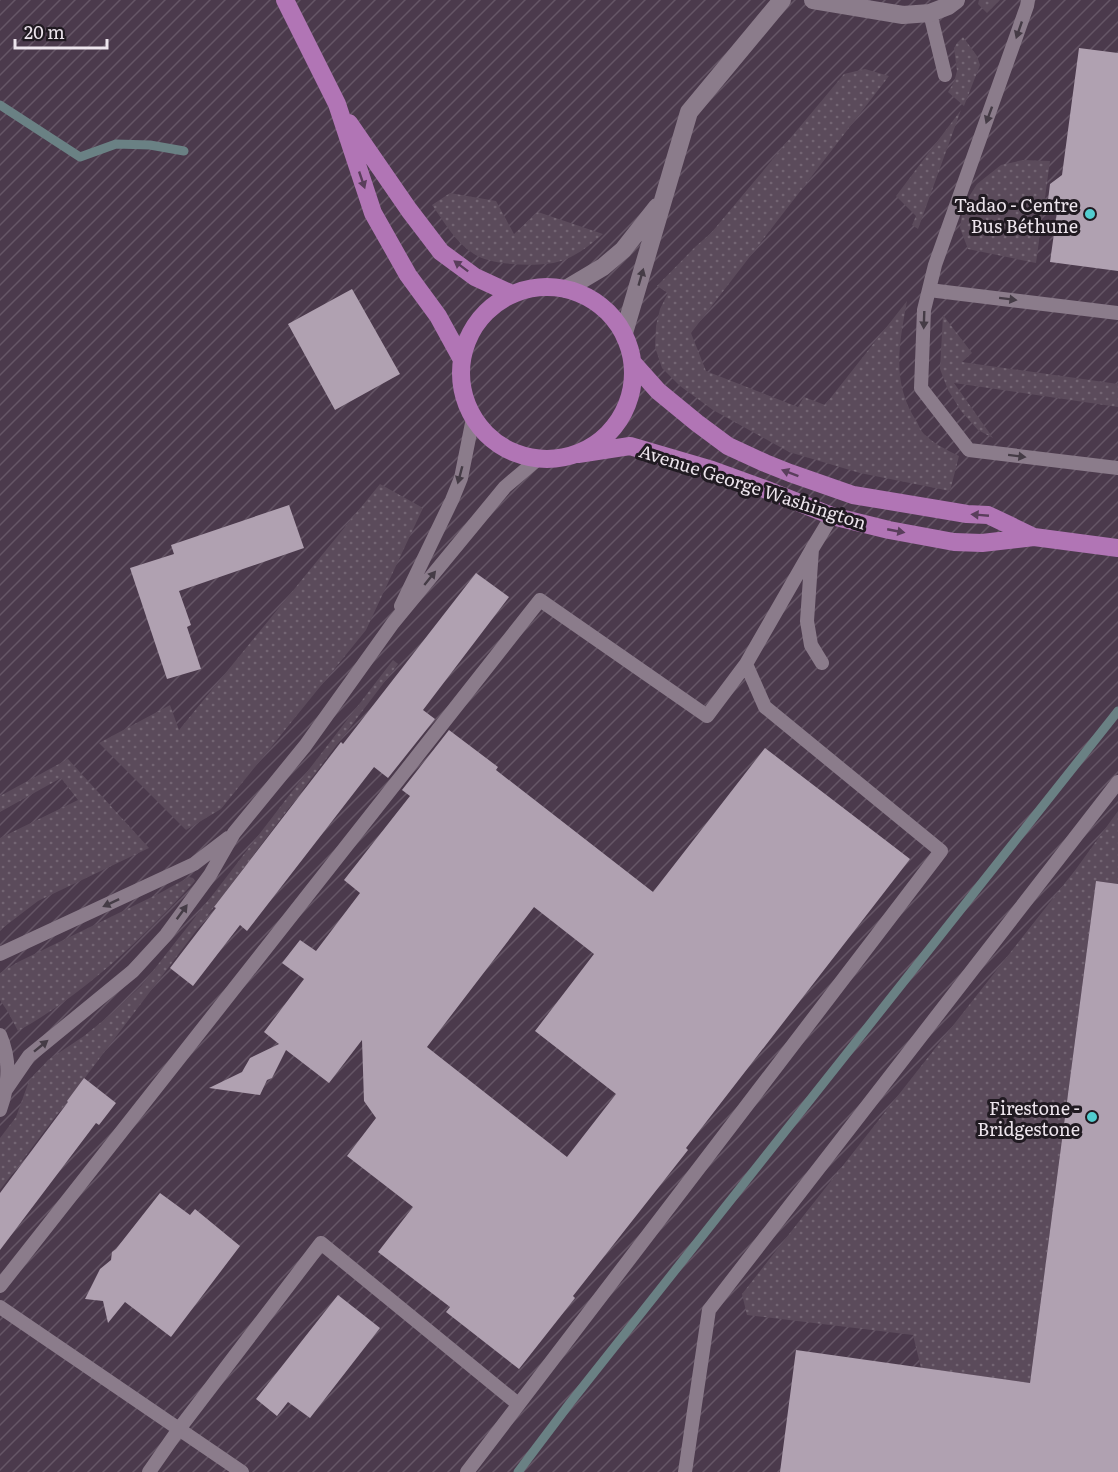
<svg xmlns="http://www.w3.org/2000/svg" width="1118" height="1472" viewBox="0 0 1118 1472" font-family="Literata,serif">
  <defs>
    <pattern id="industrial-furrows" width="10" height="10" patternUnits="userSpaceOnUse" patternTransform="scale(1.5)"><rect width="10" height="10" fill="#4b3a4c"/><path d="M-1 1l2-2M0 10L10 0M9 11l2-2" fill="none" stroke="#655666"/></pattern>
    <pattern id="green-dots" width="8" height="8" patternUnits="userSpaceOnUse" patternTransform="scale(1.5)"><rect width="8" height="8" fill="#5b4b5b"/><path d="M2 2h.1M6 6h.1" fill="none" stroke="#736573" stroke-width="1.8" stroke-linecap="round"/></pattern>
  </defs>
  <rect width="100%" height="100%" fill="#3d303e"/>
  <!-- industrial -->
  <path fill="url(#industrial-furrows)" d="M0 0H1118V1472H0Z"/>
  <!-- green -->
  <path fill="url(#green-dots)" d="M979 0H1000L987 13 978 4Z
    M963 37 977 56 980 65 964 106 948 92 954 82 957 71 954 48 957 43Z
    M865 69 889 76 691 333 706 371 798 407 804 397 825 405 907 301C899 345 891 383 917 422 919 426 921 431 924 434 934 444 947 450 959 456L950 491 860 473 789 452 713 410 680 386 662 368 655 347 656 326 660 309 668 293 657 286 695 247 711 233 844 74Z
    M961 110 918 229 912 225 916 216 896 196Z
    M1023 160 1050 161 1036 263 968 249 960 228 963 206 977 184 1001 165Z
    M450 193 496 201 514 234 538 212 603 234C590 245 579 254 564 260 545 268 491 266 474 254 455 242 445 223 432 205Z
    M943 315 972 353 962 362 1118 384V407L954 383 993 438 978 430 961 411 948 390 940 369Z
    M380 484 423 508 366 630 221 809 186 830 99 743 170 705 179 730Z
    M393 660 398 664 0 1190V1138L16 1117 29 1081 48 1060 84 1036 110 1015 141 986 218 888Z
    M68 759 149 848 38 901 0 930V838L78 800 61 778 0 812V796Z
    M1118 811V884L1096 881 1030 1383 921 1368 913 1335 747 1315 742 1294 1076 869Z
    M189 877 193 878 195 881C142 939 86 993 18 1031L8 1012 0 1000V973L18 962 160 893Z"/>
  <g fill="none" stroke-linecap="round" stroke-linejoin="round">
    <!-- stream -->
    <path stroke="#6a8184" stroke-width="9" d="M0 105 80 157 116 144 150 145 184 151
      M518 1472 570 1403 1118 711"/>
  </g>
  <!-- building -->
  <path fill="#b0a1b1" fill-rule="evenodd" d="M1079 48 1118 53V271L1050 262 1057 212 1048 200 1050 184 1062 175Z
    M352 289 400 374 335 410 288 324Z
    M289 505 304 548 179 591 191 625 187 627 201 669 167 679 130 568 174 554 171 545Z
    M476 573 509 597 423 710 435 719 388 778 374 767 247 931 240 925 193 986 170 968 216 908 214 907 341 742 343 744Z
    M449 730 498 767 496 770 653 892 765 748 910 859 686 1148 688 1150 573 1296 575 1298 519 1369 446 1312 450 1307 378 1252 413 1207 347 1156 376 1118 364 1101 362 1040 329 1083 286 1050 272 1078 267 1080 260 1095 209 1088 242 1072 250 1058 279 1044 264 1032 304 979 282 963 300 940 316 951 360 893 344 880 410 796 402 790ZM534 907 594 954 535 1031 616 1094 567 1157 427 1047Z
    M1096 881 1118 884V1472H780L796 1350 1030 1383Z
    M84 1078 116 1103 99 1125 96 1123 0 1250V1193L68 1102 67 1101Z
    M160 1193 190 1215 195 1209 240 1246 171 1337 125 1302 108 1323 103 1301 85 1299 100 1269 111 1260 112 1252 116 1249Z
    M338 1295 380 1328 310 1418 288 1402 277 1416 256 1399Z"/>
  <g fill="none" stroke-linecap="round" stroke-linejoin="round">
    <!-- lane -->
    <path stroke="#8b7c8b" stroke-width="14" d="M1028 0 1027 6 935 265 924 310 921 388 969 450 1118 468
      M930 13 945 75
      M929 290 1118 313
      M401 606 452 500 461 478 473 418
      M822 663 811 645 807 621 812 549 832 516
      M0 954 194 864 228 838
      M0 1035C11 1060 9 1085 0 1110
      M5 1091 29 1056 133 971 166 935 210 875 234 833 305 746 393 623 505 487 538 459
      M0 1286 540 600 707 716 746 664 812 549
      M0 1307 242 1472
      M149 1472 179 1429 321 1243 518 1404
      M467 1472 941 851 765 707 746 664
      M685 1472 709 1310 1118 782"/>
    <!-- street -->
    <path stroke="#8b7c8b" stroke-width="18" d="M813 0 903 15 930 13 948 6 956 0
      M566 289 603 267 623 250 657 207
      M624 333 689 112 782 0"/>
    <!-- primary -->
    <path stroke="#b175b5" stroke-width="18" d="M285 0 337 104 373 213 408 275 438 316 461 358
      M349 123 409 210 441 252 475 277 512 294
      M461 373a86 86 0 1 1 172 0a86 86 0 1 1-172 0Z
      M633 363 658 391 697 423 728 446 765 463 790 473 853 495 967 514 988 515 1034 537
      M578 454 630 446 712 470 770 491 832 516 889 530 954 542 982 543 1034 537 1118 548"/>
  </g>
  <!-- one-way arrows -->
  <defs><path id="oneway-solid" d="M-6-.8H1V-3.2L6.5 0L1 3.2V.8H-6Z" transform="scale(1.5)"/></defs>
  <g fill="#453c46">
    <use href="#oneway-solid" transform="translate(1019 30) rotate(109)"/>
    <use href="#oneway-solid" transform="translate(989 115) rotate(110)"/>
    <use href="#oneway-solid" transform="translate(641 277) rotate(-74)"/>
    <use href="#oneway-solid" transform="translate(1008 299) rotate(7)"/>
    <use href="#oneway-solid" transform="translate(924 320) rotate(92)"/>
    <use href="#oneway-solid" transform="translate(1017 456) rotate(7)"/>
    <use href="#oneway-solid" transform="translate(460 475) rotate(105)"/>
    <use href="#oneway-solid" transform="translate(430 578) rotate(-51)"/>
    <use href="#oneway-solid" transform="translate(111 903) rotate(155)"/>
    <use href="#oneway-solid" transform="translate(182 912) rotate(-54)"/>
    <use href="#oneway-solid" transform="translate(41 1046) rotate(-39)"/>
  </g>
  <g fill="#5a3e5c">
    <use href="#oneway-solid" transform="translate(362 180) rotate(71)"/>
    <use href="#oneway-solid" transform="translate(461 266) rotate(-143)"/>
    <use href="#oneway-solid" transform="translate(790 473) rotate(-159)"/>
    <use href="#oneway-solid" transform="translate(980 515) rotate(-175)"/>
    <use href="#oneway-solid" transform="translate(896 531) rotate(11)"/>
  </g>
  <!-- markers -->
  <g fill="#52cdcf" stroke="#201a21" stroke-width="2">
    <circle cx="1090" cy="214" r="6"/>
    <circle cx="1092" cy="1117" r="6"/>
  </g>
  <g text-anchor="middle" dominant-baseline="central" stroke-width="6" stroke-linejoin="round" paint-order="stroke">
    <!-- poi labels -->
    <g font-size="18" fill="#ece4ec" stroke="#201a21" text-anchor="end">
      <text x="1078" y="204">Tadao - Centre<tspan x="1078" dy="21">Bus Béthune</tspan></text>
      <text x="1080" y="1107">Firestone -<tspan x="1080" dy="21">Bridgestone</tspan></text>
    </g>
    <!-- street labels -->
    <g font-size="18" fill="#ece4ec" stroke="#201a21">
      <text transform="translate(753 486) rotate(18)">Avenue George Washington</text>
    </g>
  </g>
  <!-- scale -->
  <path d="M15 39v9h92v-9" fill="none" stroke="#ece4ec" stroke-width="3"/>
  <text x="24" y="39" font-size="18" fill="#ece4ec" stroke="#201a21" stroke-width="4.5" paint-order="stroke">20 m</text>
</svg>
